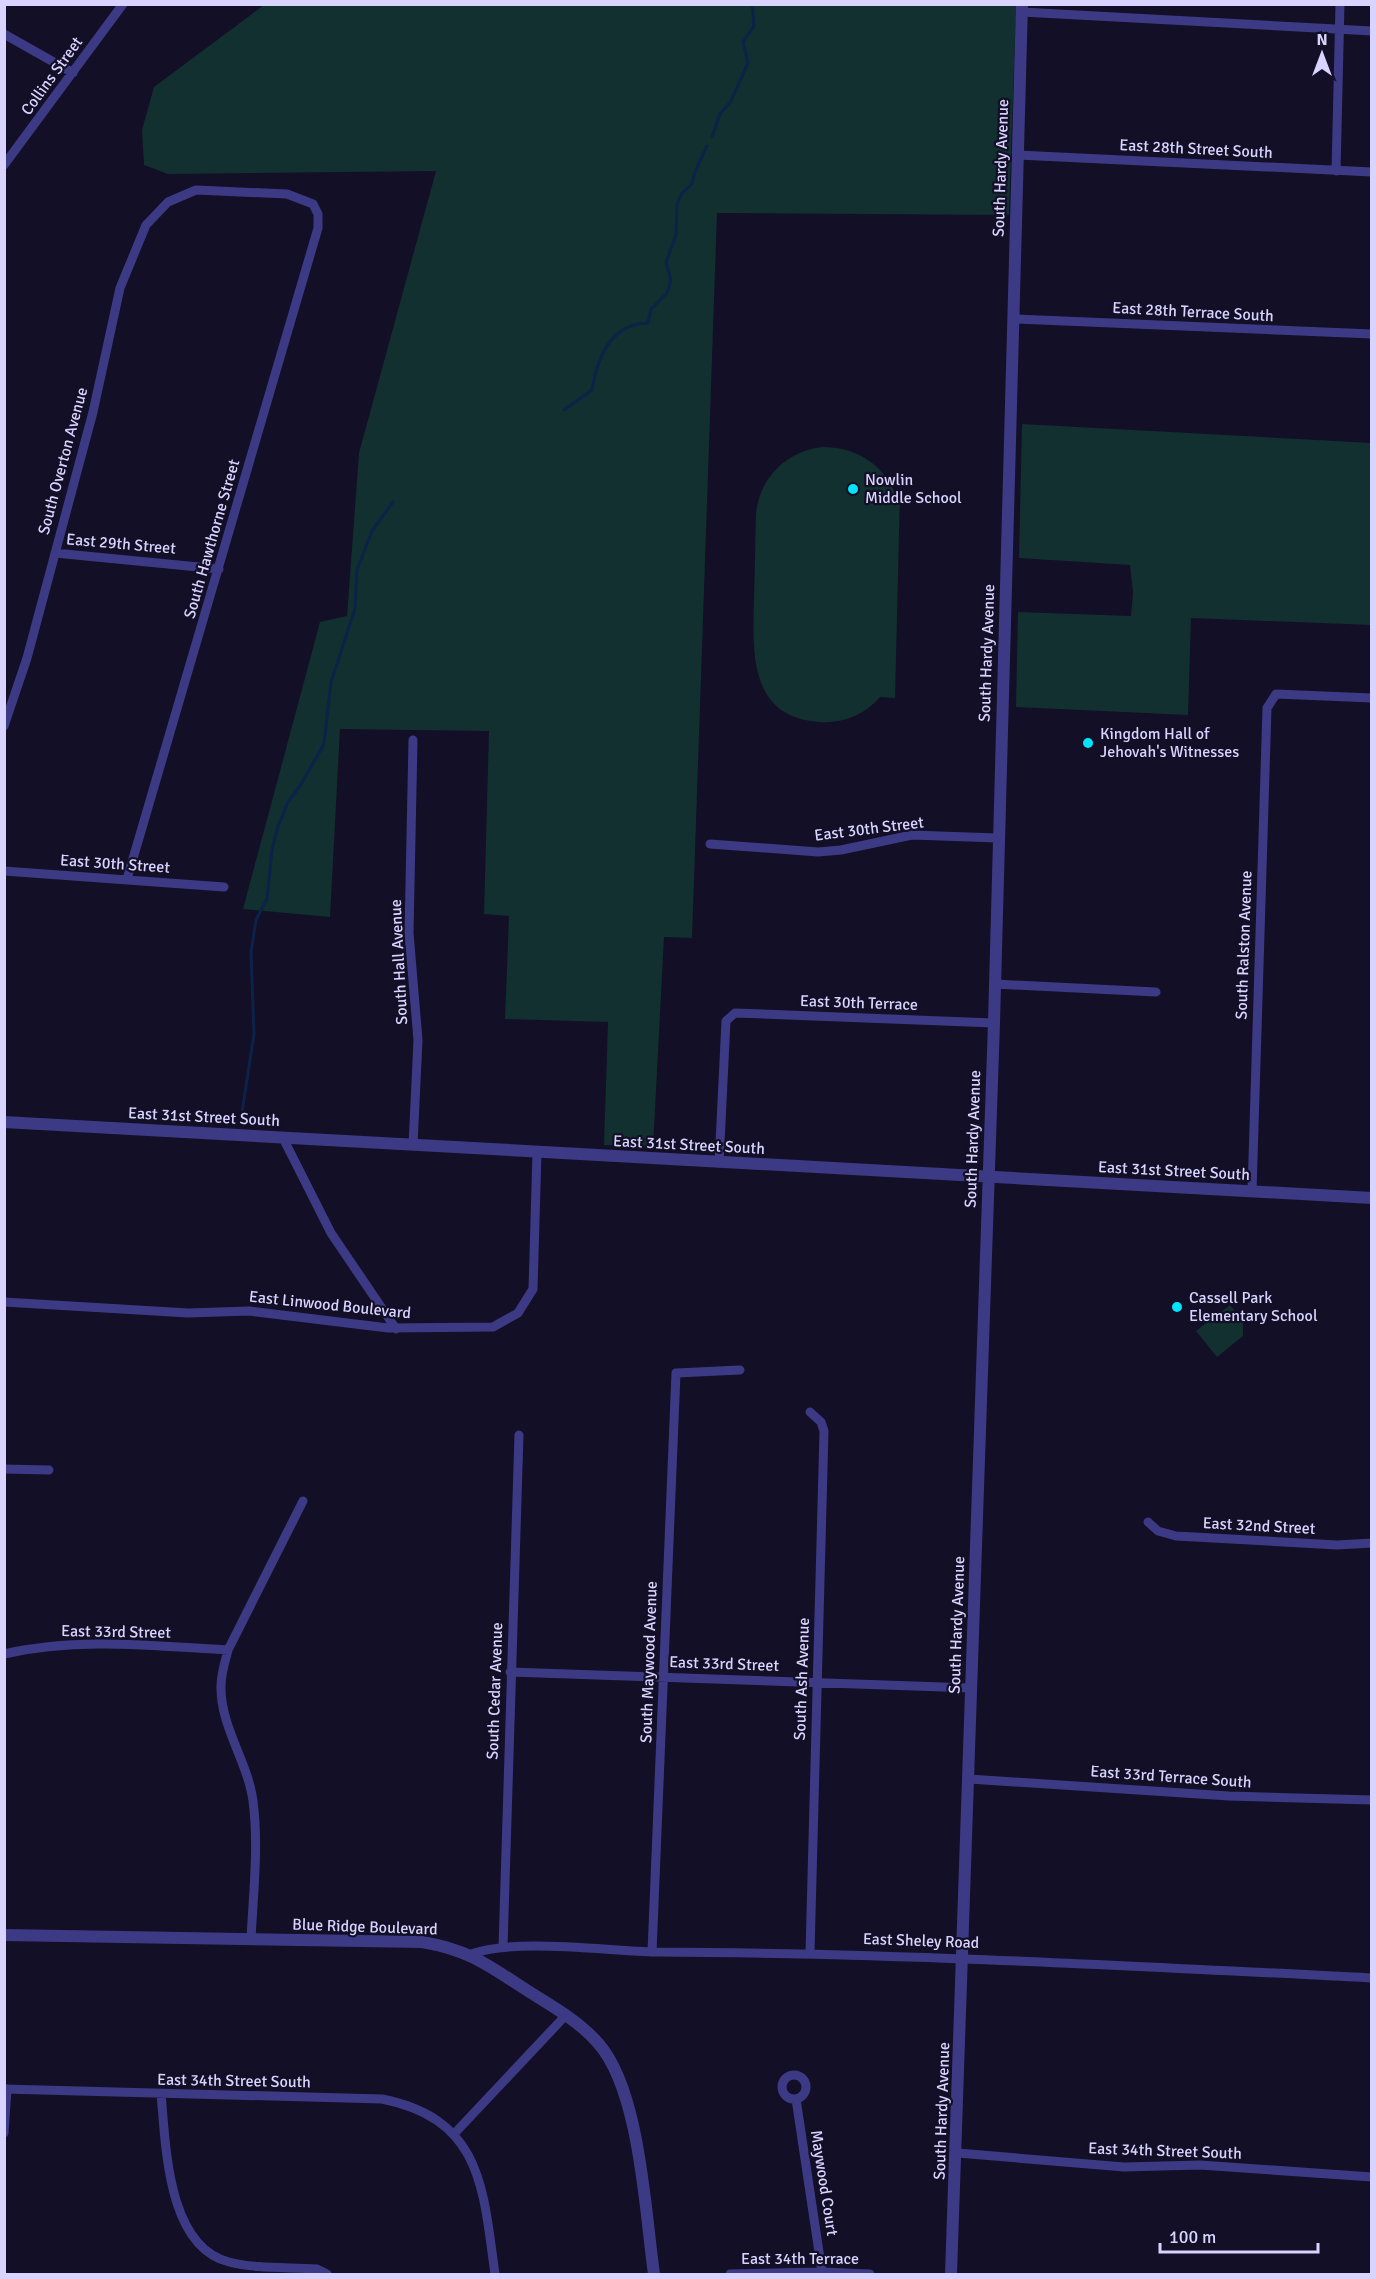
<svg xmlns="http://www.w3.org/2000/svg" width="1376" height="2279" viewBox="0 0 1376 2279" font-family="Signika,sans-serif">
  <rect width="100%" height="100%" fill="#130f26"/>
  <!-- green -->
  <path fill="#12302f" d="M264 5H1016L1009 215 717 213 692 938 664 937 653 1148 604 1145 608 1022 505 1019 509 916 484 914 489 731 340 729 330 917 243 909 320 622 347 616 359 453 436 171 168 174 144 165 142 130 154 87Z
    M1022 424 1371 443V625L1191 618 1188 715 1016 707 1018 612 1131 616 1133 593 1130 565 1019 558Z
    M822 447C855 447 881 462 895 493H900L895 698 880 697C865 715 842 724 819 722 747 717 753 649 754 597 755 570 755 542 756 514 759 478 787 451 822 447Z
    M1230 1305 1243 1321V1336L1217 1357 1196 1331Z"/>
  <g fill="none" stroke-linecap="round" stroke-linejoin="round">
    <!-- stream -->
    <path stroke="#0c2248" stroke-width="3" d="M712 137 720 114 731 101 748 63 743 42 754 26 752 4
      M564 410 592 390C597 358 610 324 648 323L651 309 667 293 671 280 666 262 676 235 677 204 682 193 692 184C692 175 703 155 707 146
      M241 1119 254 1034 251 952 256 920 267 899 272 850 278 826 288 802 300 786 324 744 331 682 355 609 357 570 372 531 393 502"/>
    <!-- minor -->
    <path stroke="#3d3a85" stroke-width="9" d="M1022 12 1372 31
      M4 34 73 73
      M1018 155 1372 172
      M4 165 123 4
      M1336 171 1340 4
      M1014 319 1372 334
      M55 553 219 569
      M4 726 27 658 93 412 120 288 146 225 168 202 196 190 287 194 313 204 318 214V228L127 879
      M413 740 409 933 418 1040 413 1145
      M710 844 818 852 841 850 912 835 997 838
      M4 871 224 887
      M995 984 1156 992
      M283 1138 331 1233 396 1329
      M719 1163 726 1021 735 1013 994 1023
      M1252 1191 1267 708 1276 694 1372 698
      M4 1302 188 1313 249 1311 388 1328 493 1327 518 1313 533 1289 537 1152
      M4 1469 49 1470
      M1148 1522 1158 1531 1176 1536 1337 1545 1372 1543
      M4 1654C78 1637 154 1646 228 1650
      M510 1672 972 1688
      M969 1779 1229 1796 1372 1800
      M251 1940C253 1895 259 1847 253 1801 248 1762 220 1726 221 1686 221 1674 225 1662 228 1650L303 1501
      M503 1947 519 1435
      M652 1952 676 1373 740 1370
      M810 1952 824 1431 821 1422 810 1412
      M471 1954C515 1938 606 1951 656 1952 895 1953 1133 1966 1372 1978
      M782 2087a12 12 0 1 1 24 0a12 12 0 1 1-24 0Z
      M4 2089 382 2099C483 2119 483 2190 495 2274
      M161 2094C166 2146 167 2246 229 2262 256 2269 289 2267 317 2269L327 2274
      M796 2099 822 2272
      M4 2133 7 2089
      M454 2134 566 2015
      M958 2153 1124 2167 1200 2165 1372 2177
      M730 2274 822 2272 870 2274"/>
    <!-- tertiary -->
    <path stroke="#3d3a85" stroke-width="12" d="M4 1122 1372 1198
      M4 1935 422 1942C470 1950 489 1966 528 1991 552 2006 579 2021 598 2043 640 2090 645 2211 654 2274
      M951 2274 994 1023 1022 4"/>
  </g>
  <!-- markers -->
  <g fill="#00e5ff" stroke="#130f26" stroke-width="2">
    <circle cx="853" cy="489" r="6"/>
    <circle cx="1088" cy="743" r="6"/>
    <circle cx="1177" cy="1307" r="6"/>
  </g>
  <g text-anchor="middle" dominant-baseline="central" stroke-width="4.5" stroke-linejoin="round" paint-order="stroke">
    <!-- street labels -->
    <g font-size="16" fill="#d9d4ff" stroke="#130f26">
      <text transform="translate(52 76) rotate(-54)">Collins Street</text>
      <text transform="translate(1196 149) rotate(3)">East 28th Street South</text>
      <text transform="translate(1001 168) rotate(-88)">South Hardy Avenue</text>
      <text transform="translate(1193 312) rotate(3)">East 28th Terrace South</text>
      <text transform="translate(63 461) rotate(-75)">South Overton Avenue</text>
      <text transform="translate(212 539) rotate(-74)">South Hawthorne Street</text>
      <text transform="translate(121 544) rotate(5)">East 29th Street</text>
      <text transform="translate(987 653) rotate(-88)">South Hardy Avenue</text>
      <text transform="translate(869 829) rotate(-7)">East 30th Street</text>
      <text transform="translate(115 864) rotate(4)">East 30th Street</text>
      <text transform="translate(1244 945) rotate(-88)">South Ralston Avenue</text>
      <text transform="translate(399 962) rotate(-93)">South Hall Avenue</text>
      <text transform="translate(859 1003) rotate(2)">East 30th Terrace</text>
      <text transform="translate(204 1117) rotate(3)">East 31st Street South</text>
      <text transform="translate(973 1139) rotate(-88)">South Hardy Avenue</text>
      <text transform="translate(689 1145) rotate(3)">East 31st Street South</text>
      <text transform="translate(1174 1171) rotate(3)">East 31st Street South</text>
      <text transform="translate(330 1305) rotate(6)">East Linwood Boulevard</text>
      <text transform="translate(1259 1526) rotate(3)">East 32nd Street</text>
      <text transform="translate(957 1625) rotate(-88)">South Hardy Avenue</text>
      <text transform="translate(116 1632) rotate(1)">East 33rd Street</text>
      <text transform="translate(649 1662) rotate(-88)">South Maywood Avenue</text>
      <text transform="translate(724 1664) rotate(2)">East 33rd Street</text>
      <text transform="translate(802 1679) rotate(-88)">South Ash Avenue</text>
      <text transform="translate(495 1691) rotate(-88)">South Cedar Avenue</text>
      <text transform="translate(1171 1777) rotate(4)">East 33rd Terrace South</text>
      <text transform="translate(365 1927) rotate(2)">Blue Ridge Boulevard</text>
      <text transform="translate(921 1941) rotate(2)">East Sheley Road</text>
      <text transform="translate(234 2081) rotate(1)">East 34th Street South</text>
      <text transform="translate(942 2111) rotate(-88)">South Hardy Avenue</text>
      <text transform="translate(1165 2151) rotate(2)">East 34th Street South</text>
      <text transform="translate(824 2183) rotate(81)">Maywood Court</text>
      <text x="800" y="2259">East 34th Terrace</text>
    </g>
    <!-- poi labels -->
    <g font-size="16" fill="#d9d4ff" stroke="#130f26" text-anchor="start">
      <text x="865" y="480">Nowlin<tspan x="865" dy="18">Middle School</tspan></text>
      <text x="1100" y="734">Kingdom Hall of<tspan x="1100" dy="18">Jehovah's Witnesses</tspan></text>
      <text x="1189" y="1298">Cassell Park<tspan x="1189" dy="18">Elementary School</tspan></text>
    </g>
  </g>
  <!-- border -->
  <rect width="1376" height="2279" fill="none" stroke="#d9d4ff" stroke-width="12"/>
  <!-- north arrow -->
  <g transform="translate(1322 54)" stroke="#130f26" stroke-width="4.5" paint-order="stroke">
  <path d="M0-4.5L10 22L0 15L-10 22Z" fill="#d9d4ff"/>
  <text y="-9" font-size="16" font-weight="bold" text-anchor="middle" fill="#d9d4ff">N</text>
  </g>
  <!-- scale -->
  <path d="M1160 2243v9h158v-9" fill="none" stroke="#d9d4ff" stroke-width="3"/>
  <text x="1169" y="2243" font-size="18" fill="#d9d4ff" stroke="#130f26" stroke-width="4.5" paint-order="stroke">100 m</text>
</svg>
